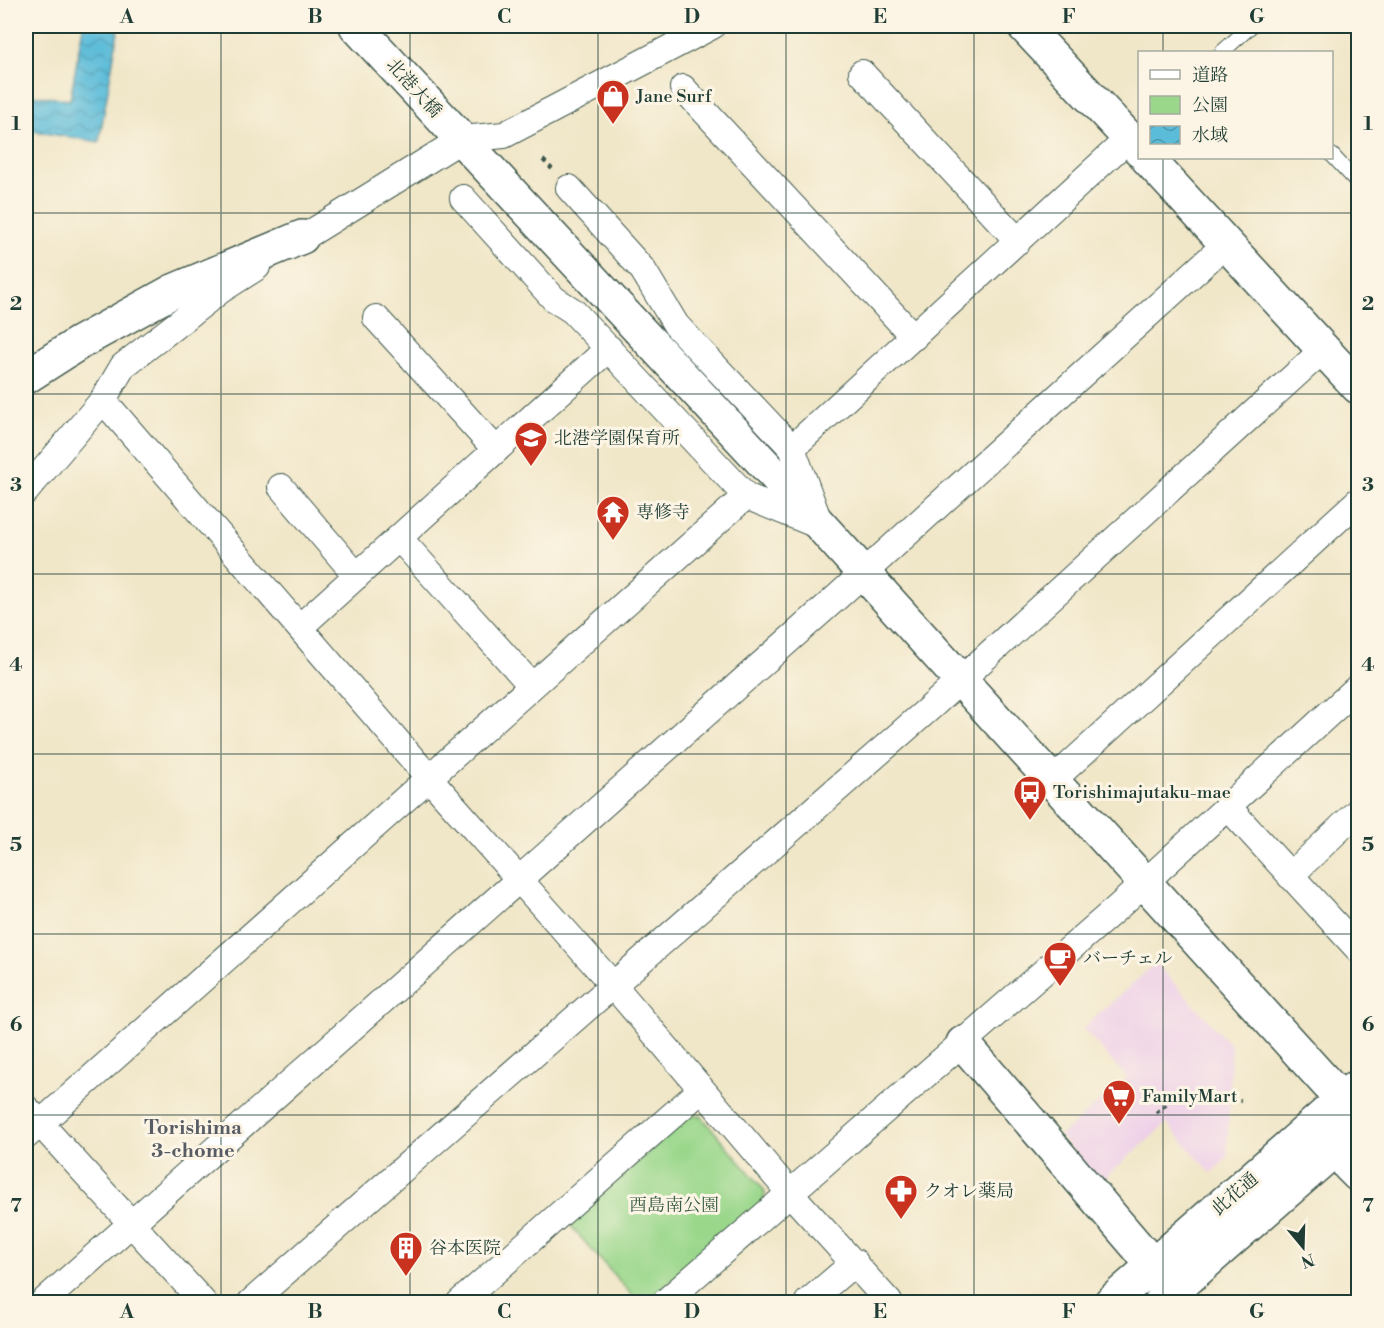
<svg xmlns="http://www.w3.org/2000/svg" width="1384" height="1328" viewBox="0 0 1384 1328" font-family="'Libre Bodoni','Noto Serif JP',serif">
  <defs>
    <pattern id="water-waves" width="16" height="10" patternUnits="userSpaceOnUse" patternTransform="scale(1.5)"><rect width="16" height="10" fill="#5bbcd9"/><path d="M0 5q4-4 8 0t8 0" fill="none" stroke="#4b9ab1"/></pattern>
  </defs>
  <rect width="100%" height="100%" fill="#fcf5e5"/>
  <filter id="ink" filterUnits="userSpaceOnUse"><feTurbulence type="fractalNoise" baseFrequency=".0167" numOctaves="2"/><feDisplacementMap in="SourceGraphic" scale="12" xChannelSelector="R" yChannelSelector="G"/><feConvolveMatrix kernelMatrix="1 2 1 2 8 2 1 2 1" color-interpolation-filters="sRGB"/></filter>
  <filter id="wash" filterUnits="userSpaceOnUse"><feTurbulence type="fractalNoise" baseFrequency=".008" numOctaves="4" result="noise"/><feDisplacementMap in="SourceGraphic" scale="24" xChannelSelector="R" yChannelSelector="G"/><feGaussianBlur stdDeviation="1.35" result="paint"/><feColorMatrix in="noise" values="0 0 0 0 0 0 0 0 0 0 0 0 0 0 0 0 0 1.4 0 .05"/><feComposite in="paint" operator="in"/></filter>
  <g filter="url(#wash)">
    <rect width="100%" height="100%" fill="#f0e6c8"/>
    <!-- built -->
    <path fill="#eed0e8" d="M1156 963 1231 1046 1227 1158 1211 1173 1167 1123 1100 1182 1060 1136 1127 1078 1083 1028Z"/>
    <!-- park -->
    <path fill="#9ad78b" stroke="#5c8a60" stroke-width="1.5" d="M690 1115 701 1116 765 1191 764 1201 647 1302H638L568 1223Z"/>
    <!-- water -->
    <path fill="url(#water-waves)" stroke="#3d7c86" stroke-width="1.5" d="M83 26H119L99 142 26 130V94L70 100Z"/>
  </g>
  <g filter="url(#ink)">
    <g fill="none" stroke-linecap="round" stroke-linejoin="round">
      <defs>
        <path id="lane" d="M1222 52 1251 26
          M1332 155 1358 183"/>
        <path id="street" d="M862 73 1018 241
          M683 88 914 337
          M569 188 643 270 676 325 792 448 817 516
          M463 198 554 299 573 311 746 496 817 525
          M288 247 462 139 504 135 712 26
          M376 318 496 450
          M103 400 429 778 614 986 790 1193 889 1302
          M792 448 1129 138
          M281 487 357 576
          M26 491 103 400 123 366 221 290 257 267
          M399 538 532 686
          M301 626 609 348
          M1052 781 1358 501
          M1228 807 1358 949
          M1290 876 1358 811
          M26 1108 203 1302
          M26 1136 746 496
          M43 1302 835 599 1227 243
          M251 1302 932 706 1324 349
          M460 1302 701 1090
          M665 1302 1118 907 1358 687
          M808 1302 855 1262"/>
        <path id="secondary" d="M356 26 781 482 1342 1100 1349 1166 1358 1175
          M1024 26 1140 150
          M1147 158 1358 387
          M963 1043 1153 1265
          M1111 1302 1355 1088
          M1161 1302 1358 1129"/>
        <path id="highway" d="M26 377 79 343 173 291 302 237"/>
      </defs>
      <!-- lane casing -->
      <use href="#lane" stroke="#3e564a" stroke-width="16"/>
      <!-- street casing -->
      <use href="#street" stroke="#3e564a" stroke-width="28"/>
      <!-- secondary casing -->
      <use href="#secondary" stroke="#3e564a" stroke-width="36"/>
      <!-- highway casing -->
      <use href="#highway" stroke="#3e564a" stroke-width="36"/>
      <!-- path -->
      <path stroke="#3e564a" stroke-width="4" stroke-dasharray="4.5 4.5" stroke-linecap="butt" d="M543 160 552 169
        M1156 1113 1176 1096 1241 1100"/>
      <!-- lane -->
      <use href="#lane" stroke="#fff" stroke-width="14"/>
      <!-- street -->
      <use href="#street" stroke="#fff" stroke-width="26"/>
      <!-- secondary -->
      <use href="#secondary" stroke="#fff" stroke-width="33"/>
      <!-- highway -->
      <use href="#highway" stroke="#fff" stroke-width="33"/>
    </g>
  </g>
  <!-- grid -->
  <path fill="none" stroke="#1f3d34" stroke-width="1.5" stroke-opacity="0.55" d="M221 26V1302M410 26V1302M598 26V1302M786 26V1302M974 26V1302M1163 26V52M1163 158V1302M26 213H1358M26 394H1358M26 574H1358M26 754H1358M26 934H1358M26 1115H1358"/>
  <!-- icons -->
  <defs>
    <symbol id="shop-pin" viewBox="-11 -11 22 30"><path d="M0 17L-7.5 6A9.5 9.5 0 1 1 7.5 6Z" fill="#c8321e" stroke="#fcf5e5"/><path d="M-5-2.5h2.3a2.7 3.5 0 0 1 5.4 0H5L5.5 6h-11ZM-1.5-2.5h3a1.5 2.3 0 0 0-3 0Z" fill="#fff"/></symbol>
    <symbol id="school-pin" viewBox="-11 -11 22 30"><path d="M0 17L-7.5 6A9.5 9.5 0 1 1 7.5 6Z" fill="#c8321e" stroke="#fcf5e5"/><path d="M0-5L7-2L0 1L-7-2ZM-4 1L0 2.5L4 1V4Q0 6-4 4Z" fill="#fff"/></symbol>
    <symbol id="temple-pin" viewBox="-11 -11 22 30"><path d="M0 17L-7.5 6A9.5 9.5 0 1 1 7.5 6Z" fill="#c8321e" stroke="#fcf5e5"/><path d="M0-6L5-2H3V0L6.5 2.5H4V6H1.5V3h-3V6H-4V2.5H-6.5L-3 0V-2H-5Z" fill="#fff"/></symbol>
    <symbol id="bus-pin" viewBox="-11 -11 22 30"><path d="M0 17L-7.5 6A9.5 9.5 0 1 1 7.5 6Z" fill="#c8321e" stroke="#fcf5e5"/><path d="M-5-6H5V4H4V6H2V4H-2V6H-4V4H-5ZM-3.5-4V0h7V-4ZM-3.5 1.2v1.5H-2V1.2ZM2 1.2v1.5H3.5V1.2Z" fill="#fff"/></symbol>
    <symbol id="cafe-pin" viewBox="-11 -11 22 30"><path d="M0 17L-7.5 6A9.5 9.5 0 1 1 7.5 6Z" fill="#c8321e" stroke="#fcf5e5"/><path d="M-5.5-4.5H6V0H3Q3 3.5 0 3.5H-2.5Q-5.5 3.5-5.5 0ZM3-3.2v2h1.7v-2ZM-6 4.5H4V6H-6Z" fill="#fff"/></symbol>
    <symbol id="supermarket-pin" viewBox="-11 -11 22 30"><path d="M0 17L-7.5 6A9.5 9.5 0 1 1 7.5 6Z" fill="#c8321e" stroke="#fcf5e5"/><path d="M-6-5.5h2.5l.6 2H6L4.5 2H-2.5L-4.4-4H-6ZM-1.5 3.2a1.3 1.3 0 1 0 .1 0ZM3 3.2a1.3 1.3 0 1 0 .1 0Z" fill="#fff"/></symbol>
    <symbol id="pharmacy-pin" viewBox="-11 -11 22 30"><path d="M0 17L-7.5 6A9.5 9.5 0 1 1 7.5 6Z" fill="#c8321e" stroke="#fcf5e5"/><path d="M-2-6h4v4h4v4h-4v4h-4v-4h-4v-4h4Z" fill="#fff"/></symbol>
    <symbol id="building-pin" viewBox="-11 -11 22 30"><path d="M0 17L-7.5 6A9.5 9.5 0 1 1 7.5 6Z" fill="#c8321e" stroke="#fcf5e5"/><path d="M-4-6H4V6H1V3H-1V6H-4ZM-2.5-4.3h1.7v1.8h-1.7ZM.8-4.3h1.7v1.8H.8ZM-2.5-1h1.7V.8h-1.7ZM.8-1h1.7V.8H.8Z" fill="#fff"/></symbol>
  </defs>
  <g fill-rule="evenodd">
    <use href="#shop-pin" x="594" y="77" width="38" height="52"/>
    <use href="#school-pin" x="512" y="419" width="38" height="52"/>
    <use href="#temple-pin" x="594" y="493" width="38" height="52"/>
    <use href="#bus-pin" x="1011" y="773" width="38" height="52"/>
    <use href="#cafe-pin" x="1041" y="939" width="38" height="52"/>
    <use href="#supermarket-pin" x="1100" y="1077" width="38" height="52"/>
    <use href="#pharmacy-pin" x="882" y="1172" width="38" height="52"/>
    <use href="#building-pin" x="387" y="1229" width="38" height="52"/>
  </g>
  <g text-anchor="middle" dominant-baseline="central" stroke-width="6" stroke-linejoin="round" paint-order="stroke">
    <!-- street labels -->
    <g font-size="18" fill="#1f3d34" stroke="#fcf5e5">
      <text transform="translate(414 88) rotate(48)">北港大橋</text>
      <text transform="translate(1235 1194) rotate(-41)">此花通</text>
    </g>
    <!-- poi labels -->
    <g font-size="18" fill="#1f3d34" stroke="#fcf5e5" text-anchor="start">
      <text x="636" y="96">Jane Surf</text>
      <text x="554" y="438">北港学園保育所</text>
      <text x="636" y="512">専修寺</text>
      <text x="1053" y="792">Torishimajutaku-mae</text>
      <text x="1083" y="958">バーチェル</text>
      <text x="1142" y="1096">FamilyMart</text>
      <text x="924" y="1191">クオレ薬局</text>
      <text x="429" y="1248">谷本医院</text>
    </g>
    <!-- park labels -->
    <g font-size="18" fill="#385c45" stroke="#fcf5e5">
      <text x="674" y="1205">酉島南公園</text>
    </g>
    <!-- neighbourhood labels -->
    <g font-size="20" font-weight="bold" fill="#585d65" stroke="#fcf5e5">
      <text x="193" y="1128">Torishima<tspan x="193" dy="23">3-chome</tspan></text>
    </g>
  </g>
  <!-- margin -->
  <rect width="1384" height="1328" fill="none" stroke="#fcf5e5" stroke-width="66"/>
  <!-- legend -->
  <rect x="1138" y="51" width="195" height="108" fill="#fcf5e5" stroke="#a4ab9e" stroke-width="1.5"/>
  <rect x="1150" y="70" width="30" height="9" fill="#ffffff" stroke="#a4ab9e" stroke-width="1.5"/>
  <text x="1192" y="81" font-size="18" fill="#1f3d34">道路</text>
  <rect x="1150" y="96" width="30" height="18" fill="#9ad78b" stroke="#a4ab9e" stroke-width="1.5"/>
  <text x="1192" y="111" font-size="18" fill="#1f3d34">公園</text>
  <rect x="1150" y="126" width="30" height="18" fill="url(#water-waves)" stroke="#a4ab9e" stroke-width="1.5"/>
  <text x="1192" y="141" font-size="18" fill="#1f3d34">水域</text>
  <!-- north arrow -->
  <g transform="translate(1303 1247) rotate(161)" stroke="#fcf5e5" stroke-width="4.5" paint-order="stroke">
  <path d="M0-4.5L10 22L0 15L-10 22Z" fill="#1f3d34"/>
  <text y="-9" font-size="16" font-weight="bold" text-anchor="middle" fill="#1f3d34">N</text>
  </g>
  <rect x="33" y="33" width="1318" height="1262" fill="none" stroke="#1f3d34" stroke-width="2"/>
  <g font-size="20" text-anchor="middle" font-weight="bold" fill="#1f3d34">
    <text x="127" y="23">A</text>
    <text x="315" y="23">B</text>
    <text x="504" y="23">C</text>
    <text x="692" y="23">D</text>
    <text x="880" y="23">E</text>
    <text x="1069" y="23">F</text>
    <text x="1257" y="23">G</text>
    <text x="16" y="130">1</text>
    <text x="1368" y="130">1</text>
    <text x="16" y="310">2</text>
    <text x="1368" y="310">2</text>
    <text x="16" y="491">3</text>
    <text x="1368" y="491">3</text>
    <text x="16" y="671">4</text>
    <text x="1368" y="671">4</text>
    <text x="16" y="851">5</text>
    <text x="1368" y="851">5</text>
    <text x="16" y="1031">6</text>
    <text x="1368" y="1031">6</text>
    <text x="16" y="1212">7</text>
    <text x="1368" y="1212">7</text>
    <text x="127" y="1318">A</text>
    <text x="315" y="1318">B</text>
    <text x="504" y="1318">C</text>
    <text x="692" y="1318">D</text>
    <text x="880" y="1318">E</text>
    <text x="1069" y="1318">F</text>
    <text x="1257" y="1318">G</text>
  </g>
</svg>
